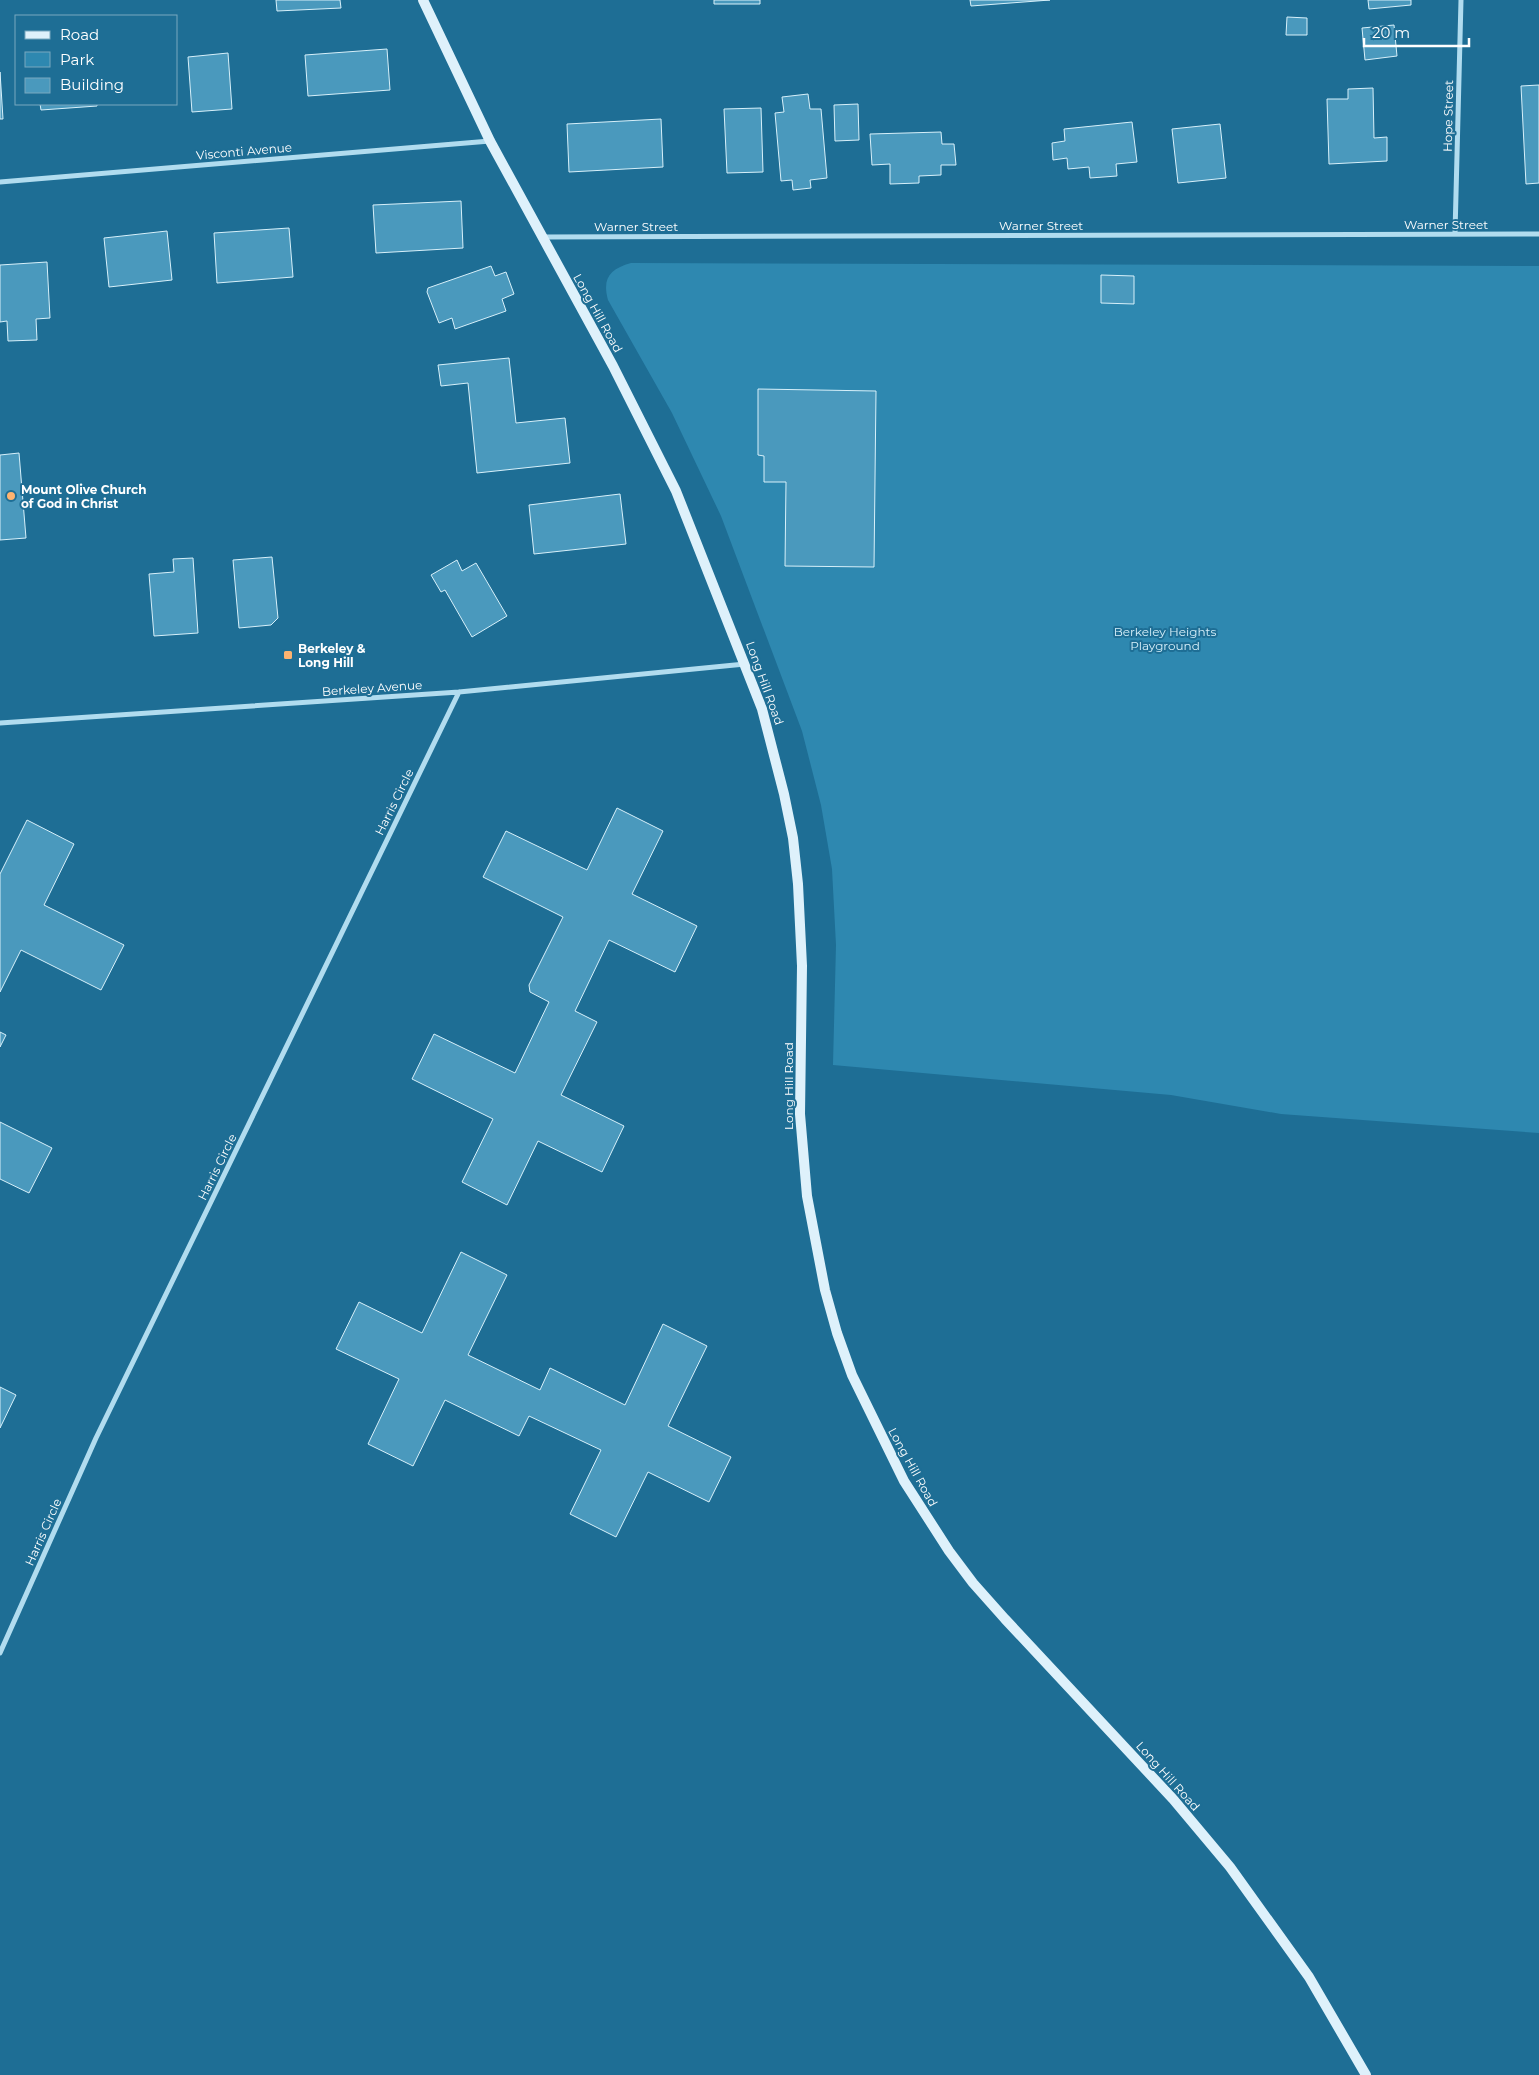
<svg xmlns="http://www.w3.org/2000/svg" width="1539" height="2075" viewBox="0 0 1539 2075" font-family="Montserrat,sans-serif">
  <rect width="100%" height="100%" fill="#1e6e95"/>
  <!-- green -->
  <path fill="#2e88b0" d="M631 263 1539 266V1133L1281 1114 1171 1095 833 1065 836 945 832 869 821 805 802 731 721 516 672 413 608 300C602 278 610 269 631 263Z"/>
  <!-- building -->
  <path fill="#4a99bd" stroke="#d7f0fa" d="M276 0H340L341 8 277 11Z
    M714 0H760V4H714Z
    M970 0H1050L971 6Z
    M1368 0H1411V5L1369 9Z
    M1287 17 1307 18V35H1286Z
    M1394 25 1397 56 1365 60 1362 28Z
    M387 49 390 90 308 96 305 55Z
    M228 53 232 109 192 112 188 57Z
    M0 72 3 119H0Z
    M1539 85V183L1526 184 1521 86Z
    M1373 88 1374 138 1387 137V161L1329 164 1327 99H1348V89Z
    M808 94 810 109H821L827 178 810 180 811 188 793 190 792 180 781 181 775 113 784 112 782 97Z
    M40 104H97V106L41 110Z
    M858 104 859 140 835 141 834 105Z
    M761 108 763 172 727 173 724 109Z
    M661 119 663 167 569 172 567 124Z
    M1132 122 1137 162 1116 164 1117 176 1090 178 1089 167 1068 169 1067 158 1053 160 1052 143 1065 141 1064 129Z
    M1220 124 1226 178 1178 183 1172 129Z
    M941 132 942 144H954L956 165H941V175L919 176V183L890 184V164L872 165 870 134Z
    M461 201 463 248 376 253 373 205Z
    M289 228 293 277 217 283 214 233Z
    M167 231 172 280 109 287 104 238Z
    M47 262 50 318 36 319 37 340 8 341 7 321 0 322V265Z
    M491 266 495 276 506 272 514 294 502 299 506 311 455 329 452 318 439 323 427 292 428 288Z
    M1101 275 1134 276V304L1101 303Z
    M509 358 516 423 565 418 570 463 477 473 468 383 441 386 438 365Z
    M758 389 876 391 874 567 785 566 786 482H764V456L758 455Z
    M19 453 26 538 0 540V455Z
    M620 494 626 544 534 554 529 505Z
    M272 557 278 618 271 625 239 628 233 560Z
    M193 558 198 633 154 636 149 574 174 572 173 559Z
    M457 560 462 571 476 563 507 616 472 637 445 590 441 592 431 575Z
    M617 808 663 831 632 894 697 926 675 972 609 940 575 1011 597 1022 561 1095 624 1126 602 1172 538 1141 507 1205 462 1182 493 1119 412 1079 434 1034 515 1073 549 1002 530 992 529 985 563 917 483 877 506 831 587 870Z
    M27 820 74 844 44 905 124 945 101 990 21 950 0 992V874Z
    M0 1032 6 1035 0 1047Z
    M0 1122 52 1148 29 1193 0 1179Z
    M461 1252 507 1275 468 1355 540 1390 550 1368 625 1405 663 1324 707 1346 668 1426 731 1457 709 1502 648 1472 616 1537 570 1514 601 1450 529 1416 519 1436 445 1400 413 1466 368 1444 399 1379 336 1349 359 1302 422 1333Z
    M0 1387 16 1395 0 1428Z"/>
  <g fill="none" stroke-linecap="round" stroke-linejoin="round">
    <!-- minor -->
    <path stroke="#b1dcef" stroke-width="5" d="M0 182 490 141
      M1455 233 1461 0
      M543 237 1539 234
      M0 723 459 692 745 664
      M0 1653 96 1438 459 692"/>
    <!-- secondary -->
    <path stroke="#def1fb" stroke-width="10" d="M423 0 490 141 613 366 676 491 762 709 784 794 793 838 798 884 802 966 800 1114 807 1196 825 1290 837 1333 852 1375 904 1481 949 1551 973 1583 1005 1619 1173 1799 1230 1867 1309 1977 1366 2075"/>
  </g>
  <!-- markers -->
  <g fill="#fdb370" stroke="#1e6e95" stroke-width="2">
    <circle cx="11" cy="496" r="5"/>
    <rect x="283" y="650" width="10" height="10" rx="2.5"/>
  </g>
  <g text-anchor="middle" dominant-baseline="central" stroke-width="4" stroke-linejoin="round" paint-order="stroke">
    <!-- street labels -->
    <g font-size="12" fill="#fff" stroke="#1e6e95">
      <text transform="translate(1448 116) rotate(-89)">Hope Street</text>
      <text transform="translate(244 151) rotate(-5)">Visconti Avenue</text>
      <text x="1446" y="224">Warner Street</text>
      <text x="1041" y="225">Warner Street</text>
      <text x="636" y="226">Warner Street</text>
      <text transform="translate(598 313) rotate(61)">Long Hill Road</text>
      <text transform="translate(765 683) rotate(70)">Long Hill Road</text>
      <text transform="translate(372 688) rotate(-4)">Berkeley Avenue</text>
      <text transform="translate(394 802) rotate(-64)">Harris Circle</text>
      <text transform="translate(788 1086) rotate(-90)">Long Hill Road</text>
      <text transform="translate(217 1167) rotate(-64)">Harris Circle</text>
      <text transform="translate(913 1467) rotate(61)">Long Hill Road</text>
      <text transform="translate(43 1532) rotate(-66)">Harris Circle</text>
      <text transform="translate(1168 1776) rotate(48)">Long Hill Road</text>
    </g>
    <!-- poi labels -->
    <g font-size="12" font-weight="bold" fill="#fff" stroke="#1e6e95" text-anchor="start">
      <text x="21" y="489">Mount Olive Church<tspan x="21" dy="14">of God in Christ</tspan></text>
      <text x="298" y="648">Berkeley &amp;<tspan x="298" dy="14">Long Hill</tspan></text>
    </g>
    <!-- park labels -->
    <g font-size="12" fill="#d7f0fa" stroke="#1e6e95">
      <text x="1165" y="631">Berkeley Heights<tspan x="1165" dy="14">Playground</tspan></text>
    </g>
  </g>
  <!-- legend -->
  <rect x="15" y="15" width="162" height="90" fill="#1e6e95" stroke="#78a8bf"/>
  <rect x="25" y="31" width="25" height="8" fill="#def1fb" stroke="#78a8bf"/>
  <text x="60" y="40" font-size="15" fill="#ffffff">Road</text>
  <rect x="25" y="52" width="25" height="15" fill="#2e88b0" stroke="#78a8bf"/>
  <text x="60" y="65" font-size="15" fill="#ffffff">Park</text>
  <rect x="25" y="78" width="25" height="15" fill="#4a99bd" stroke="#78a8bf"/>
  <text x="60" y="90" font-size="15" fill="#ffffff">Building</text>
  <!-- scale -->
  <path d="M1364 38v8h105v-8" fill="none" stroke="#ffffff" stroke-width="2.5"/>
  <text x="1372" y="38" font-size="15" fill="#ffffff" stroke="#1e6e95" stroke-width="4" paint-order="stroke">20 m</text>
</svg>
